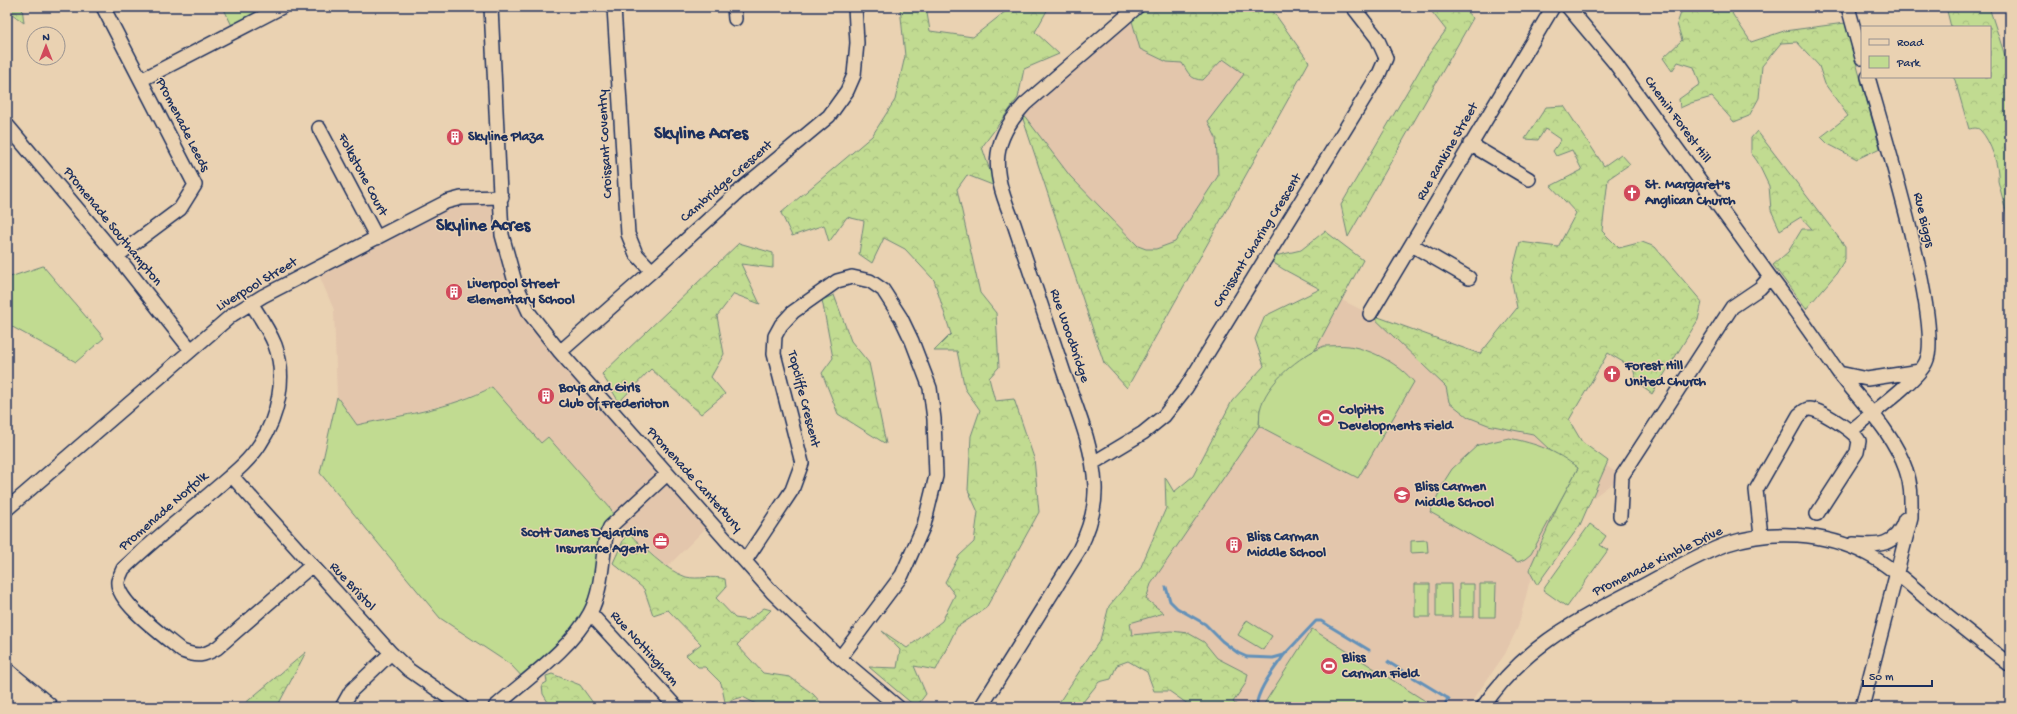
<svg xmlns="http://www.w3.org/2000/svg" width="2017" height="714" viewBox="0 0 2017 714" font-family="'Gochi Hand',sans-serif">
  <defs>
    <pattern id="forest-crowns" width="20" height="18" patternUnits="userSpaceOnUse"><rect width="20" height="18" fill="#c1db91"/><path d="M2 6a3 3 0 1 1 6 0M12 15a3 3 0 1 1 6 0" fill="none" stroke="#a5bc7f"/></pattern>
  </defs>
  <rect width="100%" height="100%" fill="#ead2b2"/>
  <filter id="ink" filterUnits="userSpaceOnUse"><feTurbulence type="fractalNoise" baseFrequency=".025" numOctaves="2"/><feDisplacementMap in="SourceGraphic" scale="8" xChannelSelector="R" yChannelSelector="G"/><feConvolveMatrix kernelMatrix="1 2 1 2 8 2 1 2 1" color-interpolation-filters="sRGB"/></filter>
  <g filter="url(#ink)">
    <!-- built -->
    <path fill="#e3c6ac" d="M1270 7 1309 62 1135 357 1020 110 1130 14Z
      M502 197 515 282 552 343 711 523 667 567 615 522 611 509 548 437 541 443 492 387 453 403 357 425 337 397 334 310 316 268 446 202Z
      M1320 289 1370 314 1622 476 1586 503 1542 557 1529 584 1518 627 1505 654 1468 707H1219L1124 632Z"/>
    <!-- forest -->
    <path fill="url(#forest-crowns)" stroke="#6e8578" d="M7 7H22L24 23 7 10Z
      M900 7H926L930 31 973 37 1011 7H1049L1035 32 1059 54 1024 69 1018 98 982 147 995 186 967 175 957 189 980 293 996 313 999 367 989 378 995 401 1014 399 1034 458 1039 512 986 608 957 627 936 670 914 666 926 694 916 707 869 667 897 668 900 650 882 631 907 648 942 621 955 595 945 582 959 556 974 542 978 512 968 490 971 436 980 410 965 389 957 351H934L951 334 934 280 905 249 884 238 872 263 859 254 864 221 847 217 829 242 824 225 792 236 781 213 872 136 895 100 905 56Z
      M1137 7H1270L1309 62 1127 388 1104 363 1020 110 1070 176 1138 246 1146 249H1156L1175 242 1218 176 1216 138 1208 121 1244 74 1223 59 1203 80C1190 80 1188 72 1182 63L1167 62 1140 49 1130 14Z
      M1428 7H1461L1473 18 1348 237 1341 205 1429 54 1446 30Z
      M1683 7H1730L1733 15 1751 42 1784 31 1845 23 1880 148 1857 159 1828 144 1821 137 1848 116 1825 84 1819 66 1797 42 1781 43 1762 66 1759 98 1749 116 1734 122 1712 97 1691 103 1680 108 1679 99 1700 84 1694 67 1678 62 1672 71 1663 58 1682 40 1677 24Z
      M1946 7H1989L2010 71V226L1998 181C2000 168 1990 140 1981 131 1978 127 1974 128 1969 129L1955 80 1953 77H1990V27H1951Z
      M1564 106 1604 166 1621 154 1630 164 1608 179 1602 231 1619 248 1642 242 1655 247 1702 302 1698 320 1652 394 1637 383 1633 368 1608 353 1569 420 1582 442 1608 461 1580 525 1537 585 1529 570 1558 505 1578 468 1551 451 1533 434 1488 425 1468 417 1449 402 1446 387 1370 314 1480 354 1517 308 1511 277 1520 242 1558 247 1576 213 1551 186 1582 170 1572 150 1556 156 1553 151 1561 140 1545 129 1538 140 1525 139 1546 107Z
      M1757 131 1845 246V259L1836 274 1806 309 1773 265 1788 252 1802 229H1812L1801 217 1780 230 1771 210 1769 186 1757 161 1751 153V138Z
      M1325 231 1363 260 1315 350 1304 357 1260 409 1259 426 1151 584 1146 599 1164 613 1130 623 1132 635 1171 631 1188 633 1204 642 1217 658 1248 674 1246 683 1233 702 1239 707H1192L1169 691H1154L1147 672 1128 661 1117 665 1111 679 1099 682 1079 707H1056L1100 640 1109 606 1140 569 1166 508 1165 477 1174 492 1193 476 1232 401 1264 366 1255 339 1265 316 1320 289 1283 269 1266 258 1301 250Z
      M739 243 773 253V268L741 264 760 304 734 294 717 316 724 354 711 377 725 394 701 414 651 369 619 402 602 374Z
      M834 295 851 341 869 363 886 444 838 414 822 373 833 358 822 300Z
      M627 532C644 547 663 569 686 577 698 580 713 575 725 579L726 587 716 598 735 618 748 620 764 608 771 610 737 645 763 673 790 677 813 694 825 707H757L758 705 743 697 725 702 721 683 705 667H698L686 655 701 644 668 610 653 615 644 589 613 563Z
      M306 652 277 707H241L243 705Z
      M552 674 580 685 596 707H551L543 694 542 685 547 682 546 676Z"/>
    <!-- park -->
    <path fill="#c1db91" stroke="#6e8578" d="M223 7H282L235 32Z
      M43 266 104 338 76 362 7 324V278Z
      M1324 346C1332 346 1341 345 1349 346 1373 350 1399 364 1414 382L1358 478 1259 426C1260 421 1259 415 1260 410 1266 383 1299 356 1324 346Z
      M492 387 541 443 548 437 611 509 615 522 594 602 527 682 511 665 440 618 320 473 337 397 357 425C402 415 451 409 492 387Z
      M1509 438C1537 444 1555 450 1578 468L1531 554 1525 559 1518 562 1430 512 1445 480 1452 469 1466 456 1478 445Z
      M1590 524 1606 536 1600 545 1608 550 1567 607 1543 590Z
      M1427 540 1428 552 1411 553V541Z
      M1415 584H1430V617H1415Z
      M1436 584H1451L1452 617H1436Z
      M1459 584H1474V617H1459Z
      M1480 584H1496L1495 617H1480Z
      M1247 620 1272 636 1263 650 1238 635Z
      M1312 629 1430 704 1428 707H1262Z"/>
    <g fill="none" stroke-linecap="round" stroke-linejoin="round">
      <!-- stream -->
      <path stroke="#6491b9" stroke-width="3" d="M1166 587 1170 601 1177 608 1205 624 1222 641 1238 653 1247 657 1273 658 1284 655 1316 621H1321L1369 650
        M1388 662 1449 699
        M1256 707C1258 688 1274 670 1284 655
        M1444 707 1448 698"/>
      <defs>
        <path id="minor" d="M103 7 195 185 180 209 117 256
          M491 7 502 235 515 282 530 314 560 352 772 592 840 658 898 707
          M614 7 628 234 636 254 652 271
          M734 7 735 19
          M1568 7 1614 62 1770 277C1794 308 1816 341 1839 373 1863 404 1893 432 1906 470 1912 486 1911 501 1911 518L1862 707
          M1848 7 1862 58
          M141 80 282 7
          M7 125 117 256 191 350
          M319 128 377 238
          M1470 144 1529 179
          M1412 245 1469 278
          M251 303C260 317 269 330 275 345 287 377 278 417 260 444 248 463 229 477 213 491 183 517 152 541 123 569 122 572 119 577 118 581 115 602 167 638 182 651 198 657 203 656 217 648L311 566
          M1370 314 1553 7
          M560 352 652 271 745 186 829 116 847 91 854 75 857 43 855 7
          M1839 373 1867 379 1920 371
          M1851 431C1868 416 1918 380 1926 362 1944 326 1881 124 1868 77
          M1093 463 1143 433 1164 416 1186 388 1379 74 1386 58 1377 38 1353 7
          M231 475 391 653 409 670 462 707
          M7 509 232 315 263 296 446 202 461 198 502 197
          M1620 516 1622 476 1732 307 1760 288 1770 277
          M1761 536 1756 490 1799 415C1802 413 1805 409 1809 409 1820 409 1855 432 1859 441L1857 452 1817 514
          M1853 544C1878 546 1896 547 1905 519
          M745 561 792 490 802 463 774 354 775 336 781 325 793 312 837 281 852 277 870 281 883 290 901 318 912 341 930 388 934 419 936 476 924 525 902 575 840 658
          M590 613 676 707
          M342 707 351 691 391 653
          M495 707C525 680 571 649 590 613 602 591 602 560 606 536L610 527 667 474
          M981 707 1079 550C1089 530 1096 509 1095 486 1093 447 1078 412 1065 376 1048 325 1031 274 1014 224 994 175 986 146 1025 104L1137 7
          M1483 707C1520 651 1571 623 1629 593 1661 577 1693 556 1727 544 1772 529 1824 532 1867 554 1889 565 1908 583 1927 599 1955 621 1982 643 2010 665"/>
        <path id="highway" d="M7 674 47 707
          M7 696 20 707"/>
      </defs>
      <!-- minor casing -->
      <use href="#minor" stroke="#1b2f5e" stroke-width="16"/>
      <!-- highway casing -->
      <use href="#highway" stroke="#1b2f5e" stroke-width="23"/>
      <!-- minor -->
      <use href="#minor" stroke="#ead2b2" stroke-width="13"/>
      <!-- highway -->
      <use href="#highway" stroke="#ead2b2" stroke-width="20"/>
    </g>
  </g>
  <!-- icons -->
  <defs>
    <symbol id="building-disc" viewBox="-11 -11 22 22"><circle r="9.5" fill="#d1495b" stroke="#ead2b2"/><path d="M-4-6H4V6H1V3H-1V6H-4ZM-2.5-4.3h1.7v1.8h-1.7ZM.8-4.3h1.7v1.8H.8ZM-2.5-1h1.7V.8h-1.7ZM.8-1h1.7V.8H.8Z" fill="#fff"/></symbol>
    <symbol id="church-disc" viewBox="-11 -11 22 22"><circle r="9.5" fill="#d1495b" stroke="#ead2b2"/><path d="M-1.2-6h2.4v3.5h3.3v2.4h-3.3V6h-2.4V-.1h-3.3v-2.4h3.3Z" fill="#fff"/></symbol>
    <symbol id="stadium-disc" viewBox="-11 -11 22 22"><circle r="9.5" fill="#d1495b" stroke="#ead2b2"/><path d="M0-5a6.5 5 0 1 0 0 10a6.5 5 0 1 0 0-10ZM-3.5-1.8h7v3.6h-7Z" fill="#fff"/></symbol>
    <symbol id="school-disc" viewBox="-11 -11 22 22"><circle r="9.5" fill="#d1495b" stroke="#ead2b2"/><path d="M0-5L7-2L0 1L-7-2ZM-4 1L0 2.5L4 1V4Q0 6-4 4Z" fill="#fff"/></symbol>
    <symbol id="office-disc" viewBox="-11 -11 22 22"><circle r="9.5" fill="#d1495b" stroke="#ead2b2"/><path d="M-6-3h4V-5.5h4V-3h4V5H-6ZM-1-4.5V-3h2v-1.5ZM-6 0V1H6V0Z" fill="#fff"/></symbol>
  </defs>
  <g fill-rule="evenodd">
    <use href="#building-disc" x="445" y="127" width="20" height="20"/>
    <use href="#church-disc" x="1622" y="183" width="20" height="20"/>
    <use href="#building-disc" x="444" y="282" width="20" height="20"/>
    <use href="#church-disc" x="1602" y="364" width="20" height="20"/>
    <use href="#building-disc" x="536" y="386" width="20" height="20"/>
    <use href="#stadium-disc" x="1316" y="408" width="20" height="20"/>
    <use href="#school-disc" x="1392" y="485" width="20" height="20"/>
    <use href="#office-disc" x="651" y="531" width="20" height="20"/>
    <use href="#building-disc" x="1224" y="535" width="20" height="20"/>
    <use href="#stadium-disc" x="1319" y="656" width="20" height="20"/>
  </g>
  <g text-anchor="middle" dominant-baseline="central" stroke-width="3" stroke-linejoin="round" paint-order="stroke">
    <!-- street labels -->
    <g font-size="14" fill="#1b2f5e" stroke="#ead2b2">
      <text transform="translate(1677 120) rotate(54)">Chemin Forest Hill</text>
      <text transform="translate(182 125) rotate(63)">Promenade Leeds</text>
      <text transform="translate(606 144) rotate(-93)">Croissant Coventry</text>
      <text transform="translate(1448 152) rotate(-60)">Rue Rankine Street</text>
      <text transform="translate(362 175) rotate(62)">Folkstone Court</text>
      <text transform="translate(727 182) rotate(-41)">Cambridge Crescent</text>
      <text transform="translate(1923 220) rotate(77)">Rue Biggs</text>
      <text transform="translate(112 227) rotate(51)">Promenade Southampton</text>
      <text transform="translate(1258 241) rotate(-58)">Croissant Charing Crescent</text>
      <text transform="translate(257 285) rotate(-31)">Liverpool Street</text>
      <text transform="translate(1069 336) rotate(71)">Rue Woodbridge</text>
      <text transform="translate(803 399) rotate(76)">Topcliffe Crescent</text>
      <text transform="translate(694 480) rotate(48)">Promenade Canterbury</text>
      <text transform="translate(164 512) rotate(-41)">Promenade Norfolk</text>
      <text transform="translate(1658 562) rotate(-26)">Promenade Kimble Drive</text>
      <text transform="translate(352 587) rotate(47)">Rue Bristol</text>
      <text transform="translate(644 649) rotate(48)">Rue Nottingham</text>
    </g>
    <!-- poi labels -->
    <g font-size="14" font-weight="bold" fill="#1b2f5e" stroke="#ead2b2" text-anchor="start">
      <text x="468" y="137">Skyline Plaza</text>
      <text x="1645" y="185">St. Margaret's<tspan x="1645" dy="16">Anglican Church</tspan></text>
      <text x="467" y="284">Liverpool Street<tspan x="467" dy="16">Elementary School</tspan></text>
      <text x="1625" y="366">Forest Hill<tspan x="1625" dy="16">United Church</tspan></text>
      <text x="559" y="388">Boys and Girls<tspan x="559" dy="16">Club of Fredericton</tspan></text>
      <text x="1339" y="410">Colpitts<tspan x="1339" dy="16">Developments Field</tspan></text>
      <text x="1415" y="487">Bliss Carmen<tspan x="1415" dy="16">Middle School</tspan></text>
      <text x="648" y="533" text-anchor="end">Scott Janes Dejardins<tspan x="648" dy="16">Insurance Agent</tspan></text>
      <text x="1247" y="537">Bliss Carman<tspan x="1247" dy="16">Middle School</tspan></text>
      <text x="1342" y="658">Bliss<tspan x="1342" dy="16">Carman Field</tspan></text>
    </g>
    <!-- district labels -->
    <g font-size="18" font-weight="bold" fill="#1b2f5e" stroke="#ead2b2">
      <text x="701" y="134">Skyline Acres</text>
      <text x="483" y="226">Skyline Acres</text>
    </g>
  </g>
  <!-- margin -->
  <rect width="2017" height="714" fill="none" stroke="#ead2b2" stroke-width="24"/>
  <rect x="12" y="12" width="1993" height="690" fill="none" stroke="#1b2f5e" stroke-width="1.5" filter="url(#ink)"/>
  <!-- legend -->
  <rect x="1861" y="26" width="130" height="52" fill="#ead2b2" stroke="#979190"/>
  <rect x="1869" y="39" width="20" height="6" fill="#ead2b2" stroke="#979190"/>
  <text x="1897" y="46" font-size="12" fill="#1b2f5e">Road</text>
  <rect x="1869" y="56" width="20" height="12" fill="#c1db91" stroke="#979190"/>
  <text x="1897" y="66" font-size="12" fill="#1b2f5e">Park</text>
  <!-- north arrow -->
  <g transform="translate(46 46)"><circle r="19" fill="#ead2b2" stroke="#979190"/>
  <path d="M0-3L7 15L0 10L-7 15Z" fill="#d1495b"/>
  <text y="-6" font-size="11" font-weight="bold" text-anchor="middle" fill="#1b2f5e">N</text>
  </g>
  <!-- scale -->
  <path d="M1863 680v6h69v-6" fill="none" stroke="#1b2f5e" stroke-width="2"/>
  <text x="1869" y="680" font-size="12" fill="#1b2f5e" stroke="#ead2b2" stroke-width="3" paint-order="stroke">50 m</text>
</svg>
